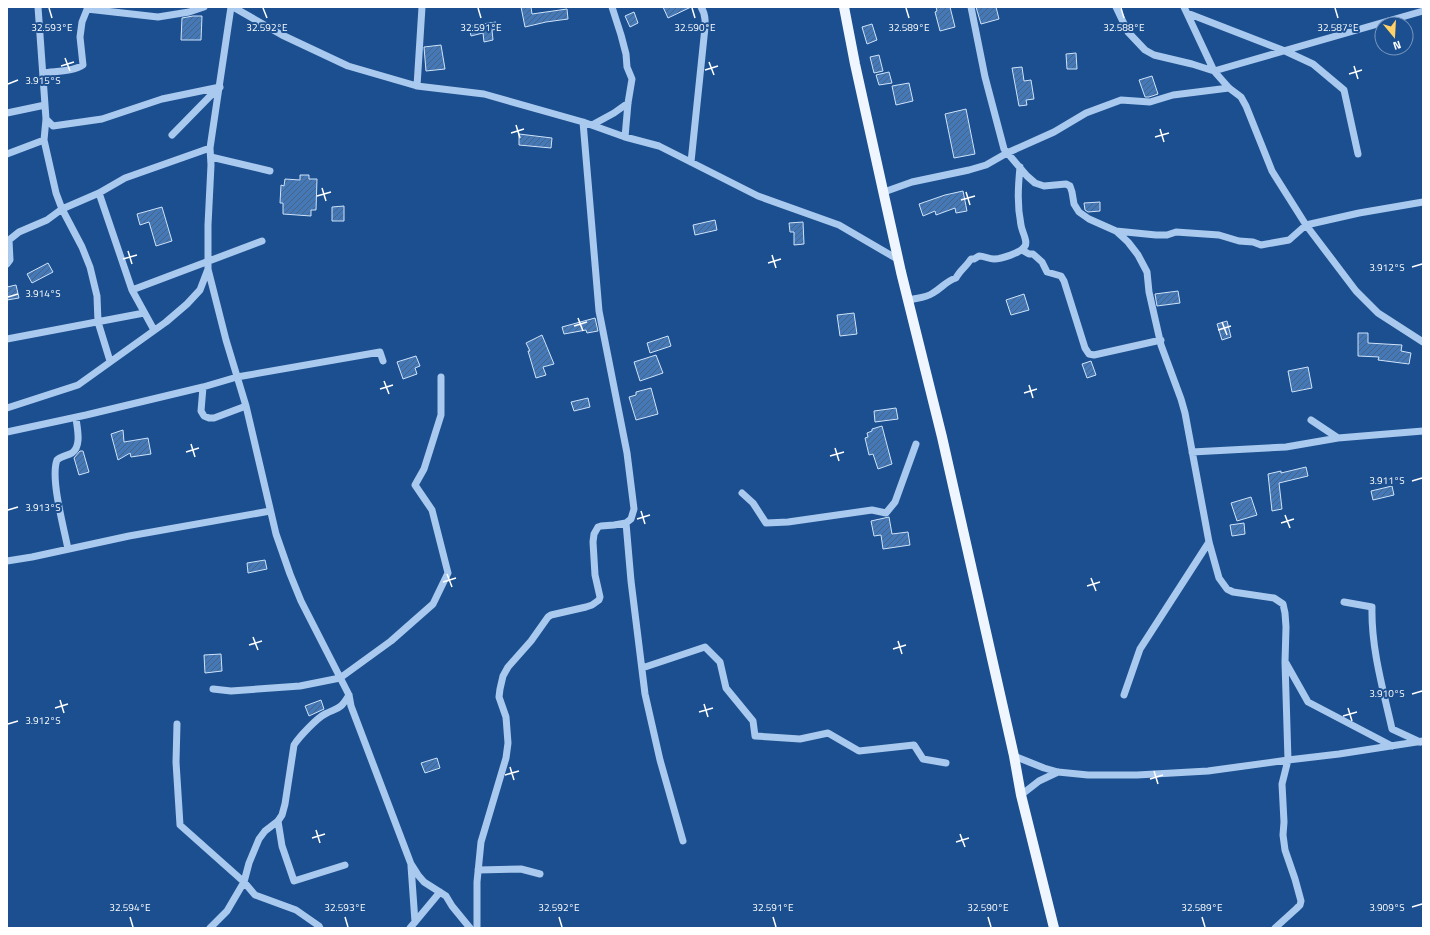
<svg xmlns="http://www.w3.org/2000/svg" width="1430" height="935" viewBox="0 0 1430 935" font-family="'Titillium Web',sans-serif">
  <defs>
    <pattern id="building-hatch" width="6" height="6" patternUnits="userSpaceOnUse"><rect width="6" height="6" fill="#4478b7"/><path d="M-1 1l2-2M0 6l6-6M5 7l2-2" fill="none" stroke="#486282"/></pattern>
  </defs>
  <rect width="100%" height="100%" fill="#1b4f8f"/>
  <!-- building -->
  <path fill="url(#building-hatch)" stroke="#cfe3fa" d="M521 7H531L532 14 567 9 568 19 546 22 525 27Z
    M663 7H691L668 18Z
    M936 7H950L955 27 940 31 935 12 937 11Z
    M976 7H996L999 19 981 24Z
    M634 12 638 23 630 27 625 16Z
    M193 16H202L201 40H181L182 18Z
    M496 22 498 29 492 30 493 40 484 42 483 33 471 36 469 26Z
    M872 24 877 40 867 44 862 27Z
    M441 45 445 69 426 71 424 47Z
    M1076 53 1077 69H1067L1066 54Z
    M879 55 883 71 874 73 870 57Z
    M1022 67 1024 81 1031 80 1034 99 1026 100 1027 105 1019 106 1012 68Z
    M889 72 892 83 879 85 876 75Z
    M1152 76 1158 94 1149 97H1145L1139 80Z
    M909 83 913 101 896 105 892 86Z
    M966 109 975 154 954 158 945 114Z
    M519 134 552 138 551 148 519 145Z
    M300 175H309V179H317L316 210H311V216L283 214V203H280L281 185 284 186 285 179 300 180Z
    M963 191 967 211 956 213 955 208 936 215 935 211 923 216 919 204 945 195Z
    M1100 202V211L1088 212 1085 210 1084 203Z
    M344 206V221H332V207Z
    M162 207 172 241 156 246 149 222 140 225 137 214Z
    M715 220 717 230 695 235 693 225Z
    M803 222 804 244 794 245V232H790L789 223Z
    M48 263 53 272 32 283 27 274Z
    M16 285 19 298 7 300V287Z
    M1178 291 1180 303 1157 306 1155 294Z
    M1024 294 1029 310 1011 315 1006 300Z
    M854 313 857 334 840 336 837 315Z
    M595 318 598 331 587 333 586 330 564 334 562 327Z
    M1227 321 1231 337 1222 340 1217 324Z
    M1358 333H1368V343L1402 345 1401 351 1411 353 1409 364 1378 360 1379 357 1358 356Z
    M542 335 554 364 543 367 546 375 536 378 528 351H530L526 343Z
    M668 336 671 346 650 353 647 343Z
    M656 355 663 373 640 381 634 362Z
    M416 356 420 366 415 368 417 374 403 379 397 362Z
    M1091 361 1096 375 1087 378 1082 364Z
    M1308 367 1312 388 1292 392 1288 371Z
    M651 388 658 414 636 420 629 397 636 395V392Z
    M588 398 590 407 574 411 571 402Z
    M896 408 898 419 875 422 874 411Z
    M882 426 892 464 878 469 873 454 869 455 865 438 868 437 867 433 872 431V429Z
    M123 430 124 442 148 438 151 454 131 457 130 453 118 460 111 434Z
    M80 451H83L89 472 79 475 74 458Z
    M1306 467 1308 476 1279 483 1282 509 1272 511 1268 474 1281 471V473Z
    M1392 486 1394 495 1373 500 1371 491Z
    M1251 497 1257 515 1237 521 1231 503Z
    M889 517 892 534 908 532 910 545 883 549 881 535 874 536 871 521Z
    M1244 523 1245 534 1232 536 1230 525Z
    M265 560 267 569 248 573 247 563Z
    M221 654 222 671 205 673 204 655Z
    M321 700 324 709 309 716 305 706Z
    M437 758 440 768 425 773 421 763Z"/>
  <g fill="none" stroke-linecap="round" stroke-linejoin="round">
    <!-- minor -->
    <path stroke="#a9c9ee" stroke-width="7" d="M38 7 46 119 44 140 56 193 62 209 82 247 90 267 97 296 98 322 110 361
      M233 7 282 35 348 66 417 86 484 94 583 122 625 137 659 146 758 196 839 225 899 260
      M612 7 621 35 626 54 627 67 632 79 628 103 625 137
      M971 7 985 77 1004 149 1027 176 1035 183 1044 186 1066 184 1070 186 1072 192 1074 204 1079 212 1089 219 1116 231 1128 242 1138 255 1147 272 1149 292 1161 345 1181 399 1185 413 1209 542 1219 578 1227 589 1233 592 1274 598 1283 604 1285 613 1286 627 1285 662 1288 760 1282 784 1284 822 1283 835 1285 850 1295 879 1301 901 1300 905 1296 909 1275 928
      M1116 7 1128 32 1145 50 1154 55 1192 64 1214 71 1229 88 1241 97 1246 106 1272 171 1306 225 1356 291 1378 313 1423 342
      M1184 7 1214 71 1423 11
      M87 9 158 17 189 12 204 7
      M1187 13 1285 51 1313 64 1344 90 1358 154
      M43 73C55 71 73 72 83 65L80 37 82 22 88 7
      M417 86 422 7
      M7 113 45 105
      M46 119 53 126 102 119 162 99 220 87
      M592 125 614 113 628 103
      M172 135 219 87
      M7 154 44 140
      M211 157 270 171
      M691 162 704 37C705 27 707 16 701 7
      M884 192 912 182 969 170 986 165 1007 153 1054 132 1086 113 1121 100 1150 102 1173 95 1229 88
      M99 193 132 290 154 330
      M1116 231 1156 235H1167L1176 232 1219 235 1239 241 1253 242 1261 245 1289 240 1306 225 1359 213 1423 202
      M1022 250 1029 254H1033L1042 262 1047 272 1061 276 1064 281 1085 348 1089 354 1094 355 1161 340
      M7 264 10 260 9 240 19 232 47 220 62 209 99 193 125 178 210 148
      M208 269 226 340 246 406 276 534 290 574 301 601 349 695 351 706 411 864 418 875 424 882 446 896 452 906 470 928
      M132 290 262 241
      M909 300C916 298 926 298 933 293 942 288 946 281 956 278 960 270 966 267 971 259H974L979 256C984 256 989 259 994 259 1001 259 1021 253 1025 246 1028 241 1022 232 1021 225 1017 205 1018 188 1020 167
      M7 339 144 313
      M203 387 201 411 204 416 209 418H214L246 406
      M7 408 78 385 166 322 187 304 200 290 208 269V225L211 165 210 148 231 7
      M1311 420 1338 438 1423 431
      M7 432 86 415 203 387 237 377 380 352 383 361
      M1192 452 1286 447 1338 438
      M742 493 753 503 766 523 788 522 872 510 886 513 895 502 916 444
      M626 523 631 581 645 694 660 760 683 841
      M68 549C64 528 50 478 57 460 61 456 67 456 72 453 82 446 77 428 76 418
      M7 561 32 557 129 536 270 511
      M1344 602 1372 607C1371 648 1383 689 1392 729L1420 742
      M1286 663 1308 702 1392 746
      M642 668 705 647 720 662 726 688 753 721 755 736 800 739 828 733 859 751 914 745 923 759 946 763
      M213 689 231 691 300 686 340 678 391 641 433 604 448 573 432 510 415 485 424 469 441 415V377
      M1124 695 1140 649 1209 542
      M177 724 176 762 180 825 244 882 255 895 296 910 319 926 320 928
      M1014 756 1044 768 1058 772 1088 775H1137L1208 771 1288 760 1339 754 1423 741
      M1021 795 1039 781 1058 772
      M278 821 282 846 294 881 345 865
      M411 866 415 922
      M478 870 521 869 540 874
      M210 928 227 911 244 882 249 863 259 839 265 831 278 821 282 815 285 804 294 745C299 737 317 718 325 714 339 707 340 710 349 695
      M410 928 440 892
      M477 928V882L481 842 506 758 508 743 506 717 499 697 500 689 503 676 508 667 531 641 548 617 551 615 586 607 592 605 599 600 600 597 595 575 593 542 594 534 598 527 601 526 614 525 626 523 631 519 634 509 627 453 599 311 583 122"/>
    <!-- major -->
    <path stroke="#f0f6ff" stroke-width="10" d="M844 7 855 64 901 272 942 437 1014 756 1021 795 1054 928"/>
  </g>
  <!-- ticks -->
  <path fill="none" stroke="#fff" stroke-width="1.5" d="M49 8 52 18M263 8 267 18M478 8 481 18M692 8 695 18M906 8 909 18M1121 8 1124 18M1335 8 1338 18M65 58 70 71M709 62 714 75M61 66 74 62M1354 66 1358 79M705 70 718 66M1349 74 1362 70M8 84 18 80M516 125 520 138M1160 129 1164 142M511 133 524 129M1155 137 1169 133M322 188 326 201M966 192 970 205M317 196 331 192M961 200 975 196M128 251 132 264M772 255 776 268M123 259 137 255M768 263 781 259M1412 267 1422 264M8 297 18 294M578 318 583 331M1222 322 1227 335M574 326 587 322M1218 330 1231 326M384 381 389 394M1029 385 1033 398M380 389 393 385M1024 393 1037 389M191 444 195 457M835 448 839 461M186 452 199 448M830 456 844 452M1412 481 1422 478M8 510 18 507M641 511 645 524M1285 515 1290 528M637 519 650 515M1281 523 1294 519M447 574 452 587M1091 578 1096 591M443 582 456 578M1087 586 1100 582M253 637 258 650M898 641 902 654M249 645 262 641M893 649 906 645M1412 694 1422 691M60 700 64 713M704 704 708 717M55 708 68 704M1348 708 1352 721M699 712 713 708M1343 716 1357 712M8 724 18 721M510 767 514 780M1154 771 1158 784M505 775 519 771M1150 779 1163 775M316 830 320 843M960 834 965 847M312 838 325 834M956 842 969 838M1412 907 1422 904M130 917 133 927M345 917 348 927M559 917 562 927M773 917 776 927M988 917 991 927M1202 917 1205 927"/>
  <g font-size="10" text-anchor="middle" fill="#fff" stroke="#1b4f8f" stroke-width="4" stroke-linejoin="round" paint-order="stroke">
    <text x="52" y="31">32.593°E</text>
    <text x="267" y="31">32.592°E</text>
    <text x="481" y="31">32.591°E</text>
    <text x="695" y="31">32.590°E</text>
    <text x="909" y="31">32.589°E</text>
    <text x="1124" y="31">32.588°E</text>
    <text x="1338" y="31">32.587°E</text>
    <text x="43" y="84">3.915°S</text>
    <text x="1387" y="271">3.912°S</text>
    <text x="43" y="297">3.914°S</text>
    <text x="1387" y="484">3.911°S</text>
    <text x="43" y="511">3.913°S</text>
    <text x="1387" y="697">3.910°S</text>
    <text x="43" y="724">3.912°S</text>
    <text x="1387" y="911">3.909°S</text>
    <text x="130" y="911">32.594°E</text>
    <text x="345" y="911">32.593°E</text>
    <text x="559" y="911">32.592°E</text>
    <text x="773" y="911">32.591°E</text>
    <text x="988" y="911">32.590°E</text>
    <text x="1202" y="911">32.589°E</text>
  </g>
  <!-- border -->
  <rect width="1430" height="935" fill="none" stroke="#ffffff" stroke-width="16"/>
  <!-- north arrow -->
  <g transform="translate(1394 36) rotate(162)"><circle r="19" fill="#1b4f8f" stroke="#7695bc"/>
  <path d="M0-3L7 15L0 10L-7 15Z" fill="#ffd166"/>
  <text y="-6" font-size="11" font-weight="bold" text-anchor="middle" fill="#ffffff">N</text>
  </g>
</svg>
